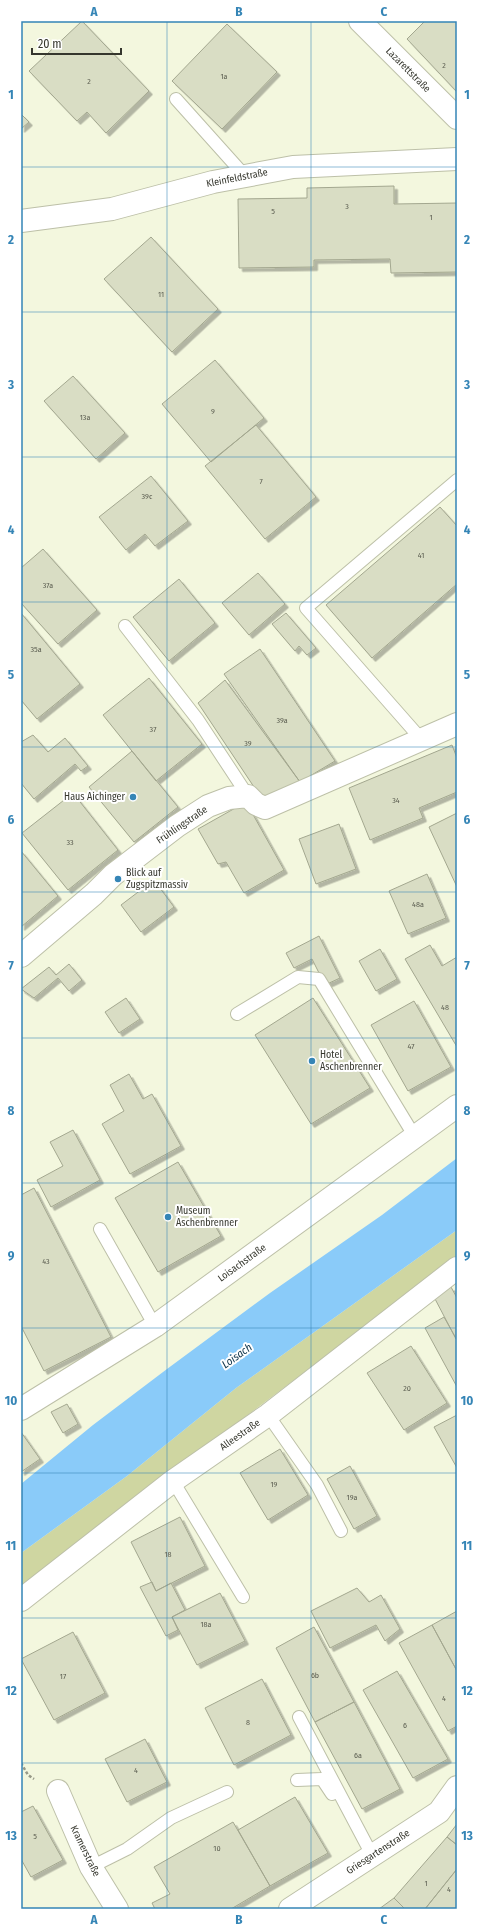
<svg xmlns="http://www.w3.org/2000/svg" width="478" height="1930" viewBox="0 0 478 1930" font-family="'Fira Sans Condensed',sans-serif">
  <defs>
    <filter id="shadow"><feDropShadow dx="3.5" dy="3.5" stdDeviation="0" flood-color="#0004"/></filter>
  </defs>
  <rect width="100%" height="100%" fill="#f3f7de"/>
  <!-- green -->
  <path fill="#cfd6a1" d="M457 1230V1257L21 1586V1553L127 1476 236 1388Z"/>
  <!-- water -->
  <path fill="#8acbf9" d="M457 1158V1230L236 1388 127 1476 21 1553V1484L93 1425 167 1369 270 1293 382 1215Z"/>
  <!-- building -->
  <path fill="#d9ddc4" stroke="#a3a78f" filter="url(#shadow)" d="M82 21 149 91 106 133 87 112 77 121 29 71Z
    M425 21H457V92L407 39Z
    M227 24 277 72 222 129 172 81Z
    M21 114 29 122 21 129Z
    M394 186V204L457 203V272L391 273 390 259 314 260V267L239 268 238 199 307 198V188Z
    M151 237 218 309 172 352 104 279Z
    M215 360 264 418 211 462 162 404Z
    M73 376 125 433 96 459 44 401Z
    M256 425 316 497 265 539 205 466Z
    M151 476 188 521 155 546 145 534 126 550 99 517Z
    M440 507 457 526V584L372 658 326 605Z
    M43 549 97 610 58 644 21 603V568Z
    M258 573 285 604 249 635 222 603Z
    M179 579 215 623 169 661 133 617Z
    M21 613 80 684 37 719 21 700Z
    M286 613 316 648 307 655 299 646 295 651 272 624Z
    M260 649 335 761 300 782 224 674Z
    M149 678 202 744 156 781 103 715Z
    M225 680 300 782 264 802 198 703Z
    M33 735 48 752 65 738 88 766 81 771 75 764 34 799 21 783V742Z
    M452 745 457 758V792L419 808 423 818 370 840 349 788Z
    M132 751 178 807 134 842 89 787Z
    M73 793 118 850 68 890 22 833Z
    M246 802 284 870 244 893 226 862 218 864 198 829Z
    M457 813V887L429 827Z
    M339 824 356 869 316 884 299 839Z
    M21 851 58 896 21 927Z
    M427 874 446 918 408 934 389 891Z
    M154 880 174 907 141 932 121 905Z
    M319 936 340 978 325 985 312 959 294 968 286 953Z
    M430 945 442 966 457 957V1047L405 959Z
    M380 949 397 979 376 991 359 961Z
    M69 964 82 980 69 991 58 978 34 998 21 989 49 967 56 975Z
    M126 998 140 1019 119 1033 105 1012Z
    M313 998 370 1088 311 1124 255 1035Z
    M414 1001 451 1067 408 1091 371 1025Z
    M129 1074 143 1099 152 1094 181 1146 130 1174 102 1124 124 1111 110 1085Z
    M73 1130 100 1180 51 1207 37 1180 63 1166 50 1142Z
    M178 1162 221 1236 158 1272 115 1198Z
    M34 1188 111 1337 44 1371 21 1326V1195Z
    M451 1287 457 1298 456 1339 434 1297Z
    M444 1317 457 1340V1387L425 1328Z
    M411 1346 447 1403 404 1430 367 1373Z
    M67 1404 78 1424 63 1433 51 1412Z
    M457 1415V1468L434 1427Z
    M21 1432 40 1459 21 1472Z
    M280 1449 308 1495 268 1520 240 1473Z
    M350 1466 377 1516 354 1529 327 1479Z
    M180 1517 205 1566 156 1591 131 1542Z
    M152 1582 156 1591 171 1583 185 1610 172 1617 178 1630 166 1636 140 1587Z
    M357 1588 369 1602 381 1595 400 1629 385 1641 376 1625 330 1648 311 1611Z
    M220 1593 245 1641 197 1665 172 1617Z
    M457 1611V1671L432 1625Z
    M432 1625 457 1671V1726L448 1731 399 1643Z
    M314 1627 354 1702 315 1722 276 1648Z
    M73 1632 105 1693 54 1720 21 1659Z
    M397 1671 448 1759 413 1778 363 1690Z
    M262 1679 291 1735 234 1765 205 1708Z
    M354 1702 400 1789 362 1809 315 1722Z
    M145 1739 167 1782 127 1802 105 1759Z
    M295 1797 328 1853 270 1886 238 1830Z
    M33 1806 63 1860 31 1877 21 1859V1812Z
    M233 1822 270 1886 231 1909H155L152 1903 170 1894 154 1867Z
    M457 1824V1845L447 1837Z
    M447 1837 457 1845V1869L425 1909H405L394 1898Z
    M457 1869V1909H425Z
    M394 1898 405 1909H379Z"/>
  <g fill="none" stroke-linecap="round" stroke-linejoin="round">
    <defs>
      <path id="lane" d="M176 99 245 176
        M125 626 198 720 248 796
        M422 740 306 608 457 480
        M237 1014 298 977 319 979 415 1137
        M100 1229 155 1326
        M268 1415 317 1485 341 1531
        M173 1481 243 1597
        M299 1717 372 1855
        M297 1780 322 1779 332 1794
        M91 1867 127 1849 171 1818 227 1792"/>
      <path id="street" d="M360 21 457 118
        M21 221 112 209 213 182 293 167 457 159
        M21 956 94 894 113 875 177 826 208 806 229 798 248 796 256 804 265 808 457 724
        M21 1409 155 1326 457 1106
        M21 1600 173 1481 268 1415 457 1268
        M58 1791 91 1867 117 1909
        M290 1909 439 1812 457 1787"/>
    </defs>
    <!-- lane casing -->
    <use href="#lane" stroke="#bdc0a8" stroke-width="14"/>
    <!-- street casing -->
    <use href="#street" stroke="#bdc0a8" stroke-width="24"/>
    <!-- path -->
    <path stroke="#979988" stroke-width="2.5" stroke-dasharray="3 2" stroke-linecap="butt" d="M21 1763 28 1775 34 1779"/>
    <!-- lane -->
    <use href="#lane" stroke="#fff" stroke-width="12"/>
    <!-- street -->
    <use href="#street" stroke="#fff" stroke-width="22"/>
  </g>
  <!-- grid -->
  <path fill="none" stroke="#3585b6" stroke-width="1" stroke-opacity="0.55" d="M167 21V1909M311 21V1909M21 167H457M21 312H457M21 457H457M21 602H457M21 747H457M21 892H457M21 1038H457M21 1183H457M21 1328H457M21 1473H457M21 1618H457M21 1763H457"/>
  <!-- markers -->
  <g fill="#3585b6" stroke="#fff" stroke-width="1.5">
    <circle cx="133" cy="797" r="4"/>
    <circle cx="118" cy="879" r="4"/>
    <circle cx="312" cy="1061" r="4"/>
    <circle cx="168" cy="1217" r="4"/>
  </g>
  <g text-anchor="middle" dominant-baseline="central" stroke-width="4" stroke-linejoin="round" paint-order="stroke">
    <!-- number labels -->
    <g font-size="8" fill="#5e6053">
      <text x="444" y="65">2</text>
      <text x="224" y="76">1a</text>
      <text x="89" y="81">2</text>
      <text x="347" y="206">3</text>
      <text x="273" y="211">5</text>
      <text x="431" y="217">1</text>
      <text x="161" y="294">11</text>
      <text x="213" y="411">9</text>
      <text x="85" y="417">13a</text>
      <text x="261" y="481">7</text>
      <text x="147" y="496">39c</text>
      <text x="421" y="555">41</text>
      <text x="48" y="585">37a</text>
      <text x="36" y="649">35a</text>
      <text x="282" y="720">39a</text>
      <text x="153" y="729">37</text>
      <text x="248" y="743">39</text>
      <text x="396" y="800">34</text>
      <text x="70" y="842">33</text>
      <text x="418" y="904">48a</text>
      <text x="445" y="1007">48</text>
      <text x="411" y="1046">47</text>
      <text x="46" y="1261">43</text>
      <text x="407" y="1388">20</text>
      <text x="274" y="1484">19</text>
      <text x="352" y="1497">19a</text>
      <text x="168" y="1554">18</text>
      <text x="206" y="1624">18a</text>
      <text x="315" y="1675">6b</text>
      <text x="63" y="1676">17</text>
      <text x="444" y="1698">4</text>
      <text x="248" y="1722">8</text>
      <text x="405" y="1725">6</text>
      <text x="358" y="1755">6a</text>
      <text x="136" y="1770">4</text>
      <text x="35" y="1836">5</text>
      <text x="217" y="1848">10</text>
      <text x="426" y="1883">1</text>
      <text x="449" y="1889">4</text>
    </g>
    <!-- street labels -->
    <g font-size="10" fill="#35362d" stroke="#fff">
      <text transform="translate(408 70) rotate(45)">Lazarettstraße</text>
      <text transform="translate(237 178) rotate(-11)">Kleinfeldstraße</text>
      <text transform="translate(182 825) rotate(-34)">Frühlingstraße</text>
      <text transform="translate(242 1263) rotate(-36)">Loisachstraße</text>
      <text transform="translate(240 1435) rotate(-35)">Alleestraße</text>
      <text transform="translate(85 1851) rotate(64)">Kramerstraße</text>
      <text transform="translate(378 1852) rotate(-33)">Griesgartenstraße</text>
    </g>
    <!-- poi labels -->
    <g font-size="10" fill="#35362d" stroke="#fff" text-anchor="start">
      <text x="125" y="797" text-anchor="end">Haus Aichinger</text>
      <text x="126" y="873">Blick auf<tspan x="126" dy="12">Zugspitzmassiv</tspan></text>
      <text x="320" y="1055">Hotel<tspan x="320" dy="12">Aschenbrenner</tspan></text>
      <text x="176" y="1211">Museum<tspan x="176" dy="12">Aschenbrenner</tspan></text>
    </g>
    <!-- water labels -->
    <g font-size="11" font-style="italic" fill="#0c3248" stroke="#fff">
      <text transform="translate(237 1356) rotate(-36)">Loisach</text>
    </g>
  </g>
  <!-- border -->
  <rect width="478" height="1930" fill="none" stroke="#ffffff" stroke-width="44"/>
  <!-- scale -->
  <path d="M32 48v6h89v-6" fill="none" stroke="#35362d" stroke-width="2"/>
  <text x="38" y="48" font-size="12" fill="#35362d" stroke="#ffffff" stroke-width="3" paint-order="stroke">20 m</text>
  <rect x="22" y="22" width="434" height="1886" fill="none" stroke="#3585b6" stroke-width="1.5"/>
  <g font-size="13" text-anchor="middle" font-weight="bold" fill="#3585b6">
    <text x="94" y="16">A</text>
    <text x="239" y="16">B</text>
    <text x="384" y="16">C</text>
    <text x="11" y="99">1</text>
    <text x="467" y="99">1</text>
    <text x="11" y="244">2</text>
    <text x="467" y="244">2</text>
    <text x="11" y="389">3</text>
    <text x="467" y="389">3</text>
    <text x="11" y="534">4</text>
    <text x="467" y="534">4</text>
    <text x="11" y="679">5</text>
    <text x="467" y="679">5</text>
    <text x="11" y="824">6</text>
    <text x="467" y="824">6</text>
    <text x="11" y="970">7</text>
    <text x="467" y="970">7</text>
    <text x="11" y="1115">8</text>
    <text x="467" y="1115">8</text>
    <text x="11" y="1260">9</text>
    <text x="467" y="1260">9</text>
    <text x="11" y="1405">10</text>
    <text x="467" y="1405">10</text>
    <text x="11" y="1550">11</text>
    <text x="467" y="1550">11</text>
    <text x="11" y="1695">12</text>
    <text x="467" y="1695">12</text>
    <text x="11" y="1840">13</text>
    <text x="467" y="1840">13</text>
    <text x="94" y="1924">A</text>
    <text x="239" y="1924">B</text>
    <text x="384" y="1924">C</text>
  </g>
</svg>
